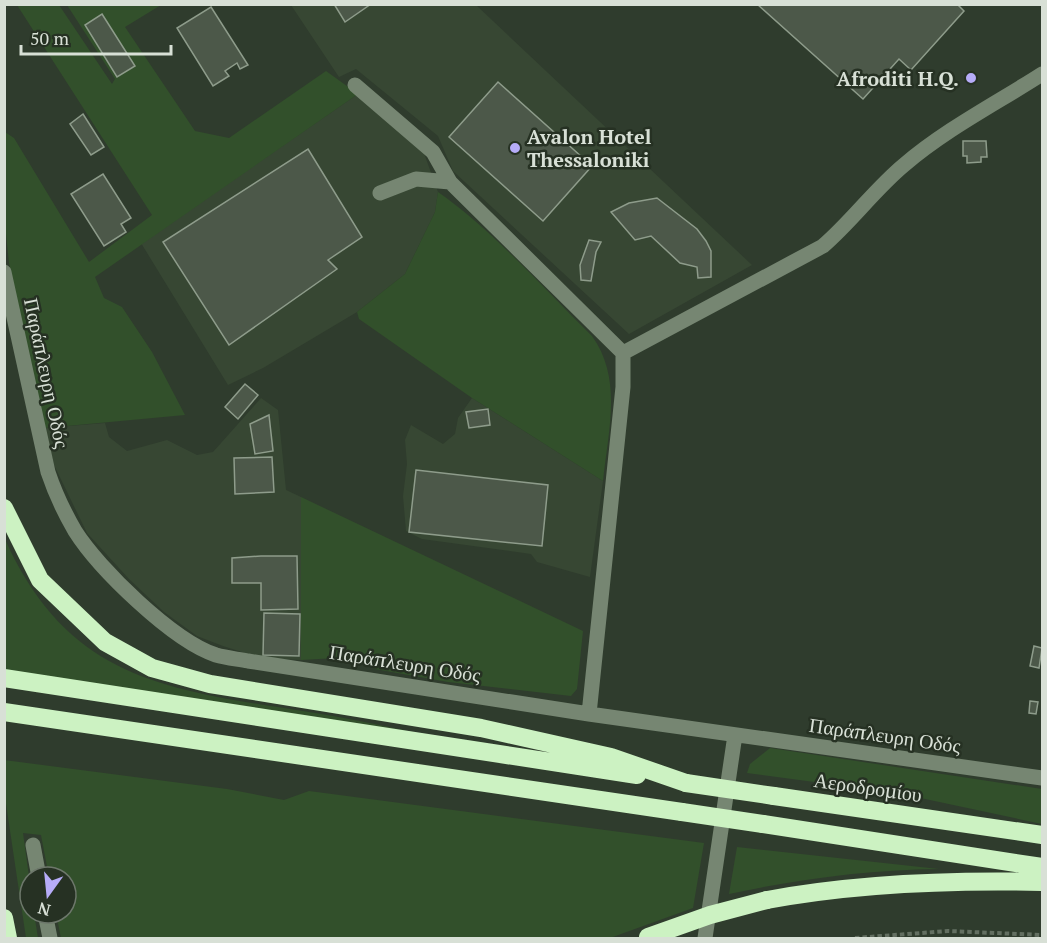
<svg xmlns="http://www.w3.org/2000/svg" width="1047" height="943" viewBox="0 0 1047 943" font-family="'PT Serif',serif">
  <rect width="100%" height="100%" fill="#2f3c2d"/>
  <!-- built -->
  <path fill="#374733" d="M291 5H476L752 265 629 334 453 171 438 136 356 69 339 77Z
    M358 94 421 145 438 192 435 212 405 274 357 312 263 368 228 385 141 243Z
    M261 398 278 410 286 490 301 497V660L261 658 223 646 197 636 164 612 129 579 87 533 54 465 45 428 105 423 109 437 127 451 167 440 197 455 213 452Z
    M472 398 603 481 590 577 537 562 531 554 422 539 406 531 403 496 407 464 405 440 411 425 443 444 455 434 458 418Z"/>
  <!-- green -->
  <path fill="#32502b" d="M17 5H59L112 84 115 79 67 5H161L125 27 195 131 229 138 326 71 358 94 95 277 104 298 122 307 152 352 185 415 45 428 9 263 4 215 5 132 14 138 89 262 152 215Z
    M438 192C495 232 543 288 592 336 623 379 608 431 603 481L472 398 359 319 357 312 405 274 435 212Z
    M301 497 583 631 577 689 571 696 448 682 375 669 354 657 301 660Z
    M4 537C68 682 170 690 309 712 354 719 398 729 443 738L5 671Z
    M770 748 1042 789V824L897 793 747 773 750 764Z
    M4 760 227 789 284 800 309 791 704 843 693 908 610 938H61L56 913H66V877H49L41 835 23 833 30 884V913H34L38 938H26L5 797Z
    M737 847 939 869C867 870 799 879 729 894Z"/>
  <!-- building -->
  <path fill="#4c5849" stroke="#8e9c8b" stroke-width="1.5" d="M334 4H371L345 22Z
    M757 4H957L964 11 911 70 899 59 863 99Z
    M211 7 248 65 240 69 237 63 225 71 229 76 213 86 177 28Z
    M102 14 135 66 117 77 85 25Z
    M498 82 592 166 543 221 449 137Z
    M83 114 104 147 91 155 70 124Z
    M963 141H986L987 157H981V162L967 163V156H963Z
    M308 149 362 237 328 260 337 269 229 345 163 242Z
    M103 174 131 218 121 224 126 232 104 246 71 194Z
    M657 198 697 229 706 241 711 251V277L698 278 697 267 680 263 651 236 635 240 611 212 629 203Z
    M589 240 601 242 596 252 591 281 581 280 580 265Z
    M245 384 258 395 238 419 225 407Z
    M488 409 490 425 469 428 466 412Z
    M269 415 273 451 255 454 250 424Z
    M272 457 274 492 235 494 234 458Z
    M416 470 548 485 542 546 409 532Z
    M261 556H297L298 609 261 610V583H232V558Z
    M264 613 300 614 299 656 263 655Z
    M1034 646 1042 648 1039 668 1030 666Z
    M1030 701 1038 702 1036 714 1029 713Z"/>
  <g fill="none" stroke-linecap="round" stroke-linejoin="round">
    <!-- path -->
    <path stroke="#636f61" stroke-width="4" stroke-dasharray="4.5 3" stroke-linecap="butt" d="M855 938 948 931 1042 935"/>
    <!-- minor -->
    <path stroke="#768672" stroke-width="15" d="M355 85 433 152 450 182
      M380 193 416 179 450 182 623 353V387L589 714
      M4 272 48 472C55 493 64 512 75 531 99 569 173 641 216 655 226 658 238 659 248 661L589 714 1042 778
      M623 353 823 246C852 221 875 189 904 165 946 129 997 103 1042 74
      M33 845 39 877
      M45 913 50 938
      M705 938 735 735"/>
    <!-- highway -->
    <path stroke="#ccf2c2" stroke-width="18" d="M4 508 40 580 105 642 152 668 210 684 481 728 611 757 686 783
      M4 678 637 775
      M4 712 682 812
      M774 796 1042 835
      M763 824 1042 867
      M767 900C858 883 951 880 1042 882
      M4 918 8 938"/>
    <!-- highway-bridge -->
    <path stroke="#ccf2c2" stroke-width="18" d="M686 783 774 796
      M682 812 763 824
      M648 937 710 915 767 900"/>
  </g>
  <!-- markers -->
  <g fill="#b6acf8" stroke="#263123" stroke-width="2">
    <circle cx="971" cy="78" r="6"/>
    <circle cx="515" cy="148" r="6"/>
  </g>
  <g text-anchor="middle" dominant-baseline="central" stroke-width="5" stroke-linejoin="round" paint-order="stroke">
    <!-- poi labels -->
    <g font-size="20" font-weight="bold" fill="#d8e0d6" stroke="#263123" text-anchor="end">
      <text x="959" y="78">Afroditi H.Q.</text>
      <text x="527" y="136" text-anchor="start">Avalon Hotel<tspan x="527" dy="23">Thessaloniki</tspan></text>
    </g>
    <!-- street labels -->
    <g font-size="20" fill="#d8e0d6" stroke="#263123">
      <text transform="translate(47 373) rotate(78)">Παράπλευρη Οδός</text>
      <text transform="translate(405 663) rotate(9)">Παράπλευρη Οδός</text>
      <text transform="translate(885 735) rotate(8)">Παράπλευρη Οδός</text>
      <text transform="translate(868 787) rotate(8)">Αεροδρομίου</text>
    </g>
  </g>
  <!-- border -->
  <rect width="1047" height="943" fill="none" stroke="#d8e0d6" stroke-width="12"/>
  <!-- north arrow -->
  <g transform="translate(48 895) rotate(195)"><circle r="28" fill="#263123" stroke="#6d776b" stroke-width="1.5"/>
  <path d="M0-4.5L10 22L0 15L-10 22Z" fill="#b6acf8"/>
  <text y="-9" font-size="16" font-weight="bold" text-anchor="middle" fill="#d8e0d6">N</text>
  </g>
  <!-- scale -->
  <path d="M21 45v9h150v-9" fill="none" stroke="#d8e0d6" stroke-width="3"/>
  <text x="30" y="45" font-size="18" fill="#d8e0d6" stroke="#263123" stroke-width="4.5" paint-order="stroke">50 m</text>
</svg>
